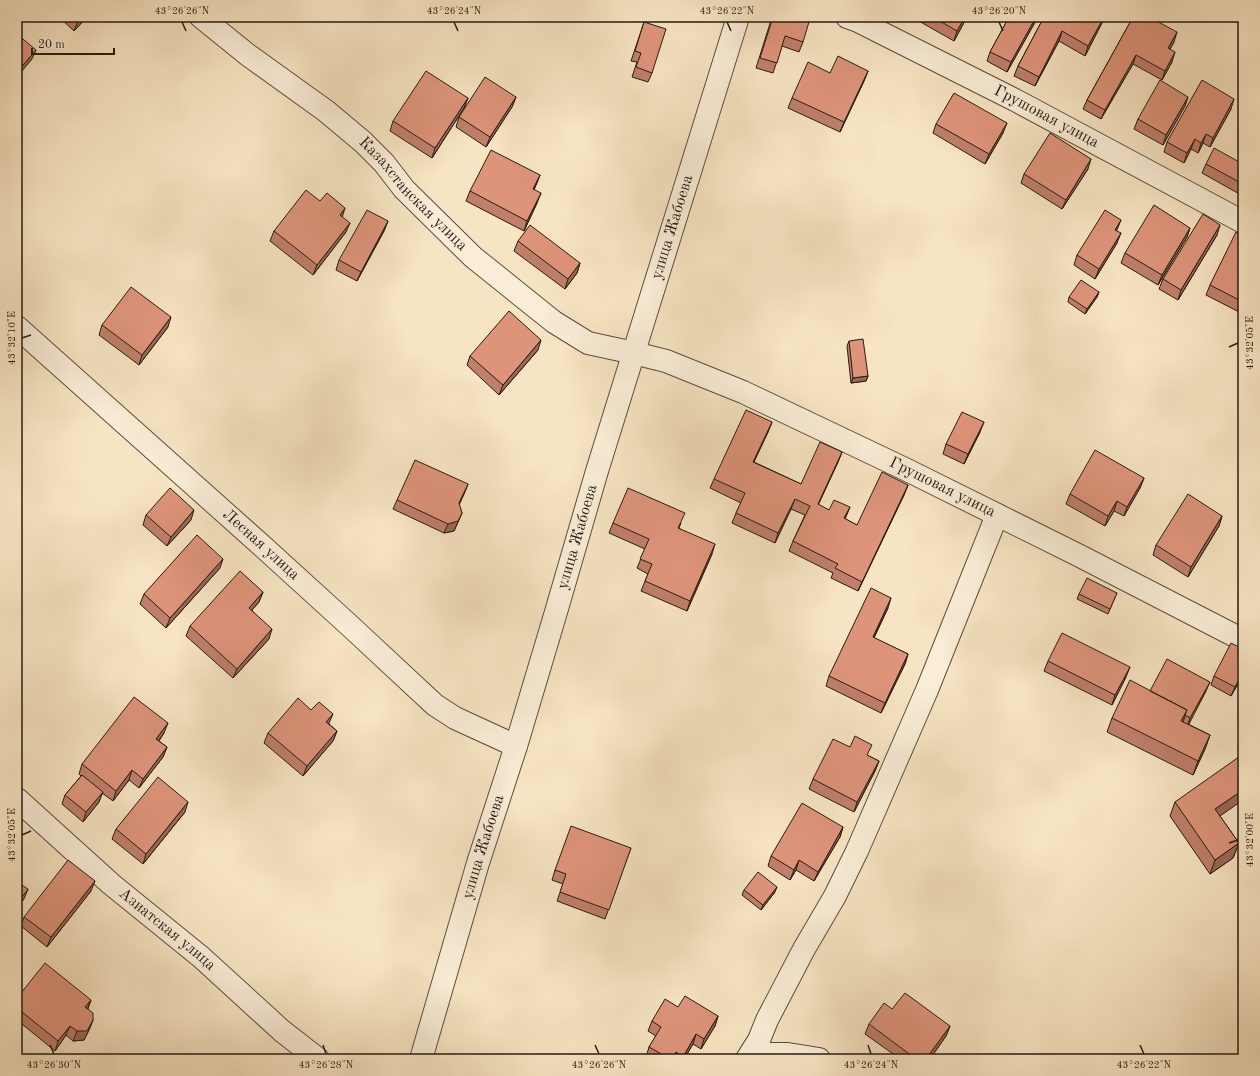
<svg xmlns="http://www.w3.org/2000/svg" width="1260" height="1076" viewBox="0 0 1260 1076" font-family="'Old Standard TT',serif">
  <rect width="100%" height="100%" fill="#f7e4c2"/>
  <filter id="stains"><feTurbulence type="fractalNoise" baseFrequency=".005" numOctaves="4"/><feColorMatrix values="0 0 0 0 .2 0 0 0 0 .09 0 0 0 0 .02 0 0 0 .5 -.17"/></filter>
  <radialGradient id="worn" r=".72"><stop offset=".6" stop-color="#630" stop-opacity="0"/><stop offset="1" stop-color="#630" stop-opacity=".3"/></radialGradient>
  <g fill="none" stroke-linecap="round" stroke-linejoin="round">
    <defs>
      <g id="minor">
        <path id="s1" d="M201 17 248 55 326 111 363 142 384 163 404 189 473 257 554 322 588 343 634 353 666 361 743 392 905 469 1078 555 1243 640"/>
        <path id="s2" d="M847 17 858 21 1015 100 1243 222"/>
        <path id="s3" d="M17 327 260 544 349 625 435 705 455 718 516 746"/>
        <path id="s4" d="M17 799 111 884 201 957 282 1031 318 1059"/>
        <path d="M749 1058 768 1054H788L819 1059"/>
        <path id="s5" d="M421 1059 478 863 516 746 556 612 597 471 738 17"/>
        <path d="M747 1059 759 1040 767 1020 804 949 835 896 857 851 927 690 997 515"/>
      </g>
    </defs>
    <!-- minor casing -->
    <use href="#minor" stroke="#5a4d3e" stroke-width="24"/>
    <!-- minor -->
    <use href="#minor" stroke="#faedd7" stroke-width="22"/>
  </g>
  <!-- wall -->
  <path fill="#bf7f6a" stroke="#261b12" d="M59 17H87L74 31Z
    M772 17 803 42 799 52 782 46 773 73 756 68Z
    M918 17H967L954 41 917 20Z
    M1009 17H1038L1007 72 987 61 990 52Z
    M1044 17H1105L1085 56 1059 41 1035 86 1014 76 1018 66Z
    M1133 17 1174 42 1170 49 1172 62 1162 80 1133 64 1101 119 1083 109 1087 100Z
    M644 22 652 73 648 82 632 77 637 62 631 61Z
    M868 71 864 81 840 132 788 108 792 98Z
    M516 97 512 107 486 147 456 127 459 117Z
    M1188 97 1185 106 1163 145 1134 129 1138 119Z
    M468 98 464 108 432 158 390 131 393 121Z
    M1231 109 1210 147 1203 143 1198 153 1191 149 1184 163 1164 152 1167 142Z
    M936 124 1003 133 985 164 933 133Z
    M1206 164H1243V196L1202 173Z
    M1088 169 1062 209 1021 183 1024 174Z
    M540 175 534 190 537 203 524 231 466 201 470 191Z
    M320 201 342 216 346 232 313 275 270 241 274 231Z
    M388 221 384 231 357 281 336 270 339 260Z
    M1190 228 1187 237 1158 285 1121 263 1125 253Z
    M1217 235 1178 300 1159 289 1163 279Z
    M1243 236V314L1206 295 1210 285Z
    M518 241 580 263 577 273 565 289 514 251Z
    M1117 243 1095 279 1074 265 1077 255Z
    M1099 292 1097 297 1085 314 1068 302 1069 297Z
    M102 325 168 327 139 365 99 335Z
    M849 341 868 376 866 381 851 383 847 346Z
    M538 350 499 395 467 365 470 356Z
    M772 422 768 432 754 462 801 484 842 452 838 462 818 505 857 525 908 485 904 495 858 591 831 578 833 573 789 551 793 541 805 515 791 509 775 543 732 523 736 513 741 503 710 488 714 479Z
    M980 432 964 464 943 454 946 444Z
    M1144 478 1140 488 1124 516 1114 511 1105 526 1066 504 1070 494Z
    M468 484 464 494 459 505 462 513 454 531 444 533 393 509 397 500Z
    M146 515 191 520 167 546 143 525Z
    M1222 516 1219 526 1188 577 1153 555 1156 545Z
    M613 523H681L679 528 712 554 687 611 641 591 648 574 637 568 645 549 609 533Z
    M220 568 166 628 140 604 144 594Z
    M263 592 259 602 252 610 269 639 233 678 186 636 190 626Z
    M1117 593 1108 614 1077 599 1079 594Z
    M888 608 874 638 908 654 905 664 881 713 826 686 829 676Z
    M1048 661 1126 677 1112 705 1044 671Z
    M1243 675 1231 696 1211 685 1214 676Z
    M1150 691H1206L1188 724 1210 735 1205 749 1193 775 1107 732 1112 718Z
    M1243 693V710L1238 707Z
    M311 710 329 723V724L337 731 333 741 303 776 264 743 268 733Z
    M164 733 159 741 167 747 163 757 139 788 129 780 113 801 102 793 99 802 83 822 62 804 65 795 81 776 79 774 82 764Z
    M850 747 879 761 875 771 854 812 809 789 813 779Z
    M1175 802 1220 816 1239 843 1233 858 1210 874 1170 816Z
    M185 812 143 864 112 839 116 829Z
    M843 827 840 837 814 881 796 870 790 880 768 866 771 856Z
    M631 848 605 919 557 901 563 884 552 880 555 870Z
    M744 890 775 892 761 910 742 895Z
    M91 891 47 947 21 926 24 917Z
    M17 998 91 1000 88 1009 93 1020 89 1030 84 1040 73 1041 66 1035 55 1051 17 1020Z
    M678 1007 718 1016 715 1026 701 1049 693 1044 684 1059H650L646 1057 649 1047 656 1036 648 1031 652 1021Z
    M892 1009 950 1026 946 1036 930 1059H900L865 1034 869 1024Z"/>
  <!-- shaded-wall -->
  <path fill="#9b6856" stroke="#261b12" d="M82 17H87L74 31 78 21Z
    M965 17H967L954 41 957 31Z
    M1036 17H1038L1007 72 1011 62Z
    M1104 17H1105L1085 56 1088 46Z
    M1062 31 1059 41 1035 86 1039 77Z
    M1177 32 1174 42 1165 58 1168 48Z
    M36 50 32 59 17 77V72Z
    M1175 52 1172 62 1162 80 1165 71Z
    M1136 55 1133 64 1101 119 1105 110Z
    M868 71 864 81 840 132 844 122Z
    M516 97 512 107 486 147 490 137Z
    M1188 97 1185 106 1163 145 1166 135Z
    M468 98 464 108 432 158 435 148Z
    M1234 99 1231 109 1210 147 1213 138Z
    M1007 123 1003 133 985 164 989 154Z
    M1206 134 1203 143 1198 153 1201 143Z
    M1195 139 1191 149 1184 163 1187 153Z
    M1091 159 1088 169 1062 209 1066 200Z
    M540 175 536 185 529 199 533 189Z
    M541 193 537 203 524 231 527 221Z
    M345 208 342 218 340 215Z
    M1121 220 1117 230 1112 239 1115 230Z
    M388 221 384 231 357 281 361 272Z
    M350 223 346 232 313 275 317 265Z
    M1220 225 1217 235 1178 300 1181 290Z
    M1190 228 1187 237 1158 285 1162 275Z
    M1121 233 1117 243 1095 279 1099 269Z
    M580 263 577 273 565 289 568 279Z
    M1099 292 1097 297 1085 314 1087 309Z
    M171 317 168 327 139 365 142 355Z
    M541 340 538 350 499 395 503 385Z
    M868 376 866 381 851 383 853 378Z
    M772 422 768 432 749 472 753 462Z
    M984 422 980 432 964 464 968 454Z
    M842 452 838 462 814 514 818 504Z
    M1144 478 1140 488 1124 516 1127 507Z
    M468 484 464 494 455 513 459 503Z
    M908 485 904 495 858 591 862 582Z
    M795 499 791 509 775 543 778 533Z
    M1117 501 1114 511 1105 526 1108 516Z
    M850 507 846 517 841 528 844 518Z
    M194 510 191 520 167 546 171 537Z
    M462 513 454 531 444 533 448 524Z
    M1222 516 1219 526 1188 577 1191 567Z
    M715 544 712 554 687 611 690 601Z
    M223 559 220 568 166 628 170 618Z
    M263 592 259 602 245 618 249 608Z
    M891 598 888 608 869 647 873 637Z
    M272 629 269 639 233 678 237 669Z
    M908 654 905 664 881 713 885 703Z
    M1130 667 1126 677 1112 705 1115 695Z
    M1243 672V675L1231 696 1235 687Z
    M1210 682 1206 691 1187 728 1190 718Z
    M1187 710 1182 725 1181 721Z
    M333 714 329 723 322 732 326 722Z
    M168 723 164 733 153 748 156 739Z
    M337 731 333 741 303 776 307 766Z
    M1210 735 1205 749 1193 775 1198 761Z
    M167 747 163 757 139 788 143 779Z
    M879 761 875 771 854 812 857 802Z
    M132 770 129 780 113 801 116 791Z
    M1243 790V800L1210 823 1215 809Z
    M103 792 99 802 83 822 86 812Z
    M188 802 185 812 143 864 146 854Z
    M843 827 840 837 814 881 818 872Z
    M1239 843 1233 858 1210 874 1215 860Z
    M799 860 796 870 790 880 794 870Z
    M95 881 91 891 47 947 51 937Z
    M777 887 775 892 761 910 763 905Z
    M28 889 24 899 17 909V904Z
    M91 1000 87 1010 85 1007Z
    M718 1016 715 1026 701 1049 704 1039Z
    M93 1020 89 1030 84 1040 73 1041 77 1031Z
    M70 1026 66 1035 55 1051 58 1041Z
    M950 1026 946 1036 930 1059H926Z
    M696 1034 693 1044 684 1059H682Z"/>
  <!-- building -->
  <path fill="#de947b" stroke="#261b12" d="M73 17H82L78 21Z
    M773 17H794L809 22 803 42 785 36 777 63 760 58Z
    M933 17H965L957 31Z
    M1009 17H1036L1011 62 990 52Z
    M1044 17H1104L1088 46 1062 31 1039 77 1018 66Z
    M1133 17H1149L1177 32 1168 48 1175 52 1165 71 1136 55 1105 110 1087 100Z
    M644 22 666 29 652 73 636 67 641 53 635 51Z
    M17 34 36 50 17 72Z
    M838 56 868 71 844 122 792 98 808 62 830 73Z
    M426 71 468 98 435 148 393 121Z
    M485 77 516 97 490 137 459 117Z
    M1160 80 1188 97 1166 135 1138 119Z
    M1202 80 1234 99 1213 138 1206 134 1201 143 1195 139 1187 153 1167 142Z
    M954 93 1007 123 989 154 936 124Z
    M1050 133 1091 159 1066 200 1024 174Z
    M1214 148 1243 164V184L1206 164Z
    M491 150 540 175 533 189 541 193 527 221 470 191Z
    M306 190 320 201 327 193 345 208 340 215 350 223 317 265 274 231Z
    M1154 205 1190 228 1162 275 1125 253Z
    M367 210 388 221 361 272 339 260Z
    M1105 210 1121 220 1115 230 1121 233 1099 269 1077 255Z
    M1203 214 1220 225 1181 290 1163 279Z
    M530 225 580 263 568 279 518 241Z
    M1236 232 1243 236V302L1210 285Z
    M1081 280 1099 292 1087 309 1069 297Z
    M131 287 171 317 142 355 102 325Z
    M509 311 541 340 503 385 470 356Z
    M863 339 868 376 853 378 849 341Z
    M746 410 772 422 753 462 801 484 820 442 842 452 818 504 829 510 834 500 850 507 844 518 857 525 882 472 908 485 862 582 835 568 838 564 793 541 810 506 795 499 778 533 736 513 745 493 714 479Z
    M962 412 984 422 968 454 946 444Z
    M1095 450 1144 478 1127 507 1117 501 1108 516 1070 494Z
    M415 460 468 484 459 503 462 513 458 521 448 524 397 500Z
    M170 488 194 510 171 537 146 515Z
    M628 488 685 513 678 528 715 544 690 601 645 581 652 564 640 559 649 539 613 523Z
    M1188 494 1222 516 1191 567 1156 545Z
    M197 535 223 559 170 618 144 594Z
    M240 571 263 592 249 608 272 629 237 669 190 626Z
    M1087 578 1117 593 1110 609 1079 594Z
    M871 588 891 598 873 637 908 654 885 703 829 676Z
    M1062 633 1130 667 1115 695 1048 661Z
    M1231 643 1243 649V672L1235 687 1214 676Z
    M1167 659 1210 682 1190 718 1185 715 1187 710 1150 691Z
    M1130 680 1187 710 1181 721 1210 735 1198 761 1112 718Z
    M134 697 168 723 156 739 167 747 143 779 132 770 116 791 82 764Z
    M298 698 311 710 319 702 333 714 326 722 337 731 307 766 268 733Z
    M855 736 872 745 867 755 879 761 857 802 813 779 833 739 850 747Z
    M1243 754V790L1215 809 1239 843 1215 860 1175 802Z
    M82 775 103 792 86 812 65 795Z
    M158 777 188 802 146 854 116 829Z
    M802 803 843 827 818 872 799 860 794 870 771 856Z
    M571 826 631 848 609 910 560 892 566 874 555 870Z
    M68 860 95 881 51 937 24 917Z
    M758 872 777 887 763 905 744 890Z
    M17 882 28 889 17 904Z
    M45 963 91 1000 85 1007 93 1013V1020L87 1031H77L70 1026 58 1041 17 1008V998Z
    M905 993 950 1026 926 1059H916L869 1024 884 1003 892 1009Z
    M685 996 718 1016 704 1039 696 1034 683 1057 676 1052 672 1059H670L649 1047 661 1027 652 1021 665 999 678 1007Z
    M962 1056 966 1059H960Z"/>
  <!-- ticks -->
  <path fill="none" stroke="#261b12" stroke-width="1.5" d="M182 22 186 31M454 22 458 31M727 22 731 31M999 22 1003 31M22 338 31 335M1229 347 1238 343M22 835 31 831M1229 843 1238 840M50 1045 54 1054M323 1045 326 1054M595 1045 599 1054M868 1045 871 1054M1140 1045 1144 1054"/>
  <g text-anchor="middle" dominant-baseline="central" stroke-width="3" stroke-linejoin="round" paint-order="stroke">
    <!-- street labels -->
    <g font-size="16" fill="#261b12" stroke="#faedd7">
      <text stroke="none"><textPath href="#s2" startOffset="223">Грушовая улица</textPath></text>
      <text stroke="none"><textPath href="#s1" startOffset="277">Казахстанская улица</textPath></text>
      <text stroke="none"><textPath href="#s5" startOffset="869">улица Жабоева</textPath></text>
      <text stroke="none"><textPath href="#s1" startOffset="892">Грушовая улица</textPath></text>
      <text stroke="none"><textPath href="#s5" startOffset="545">улица Жабоева</textPath></text>
      <text stroke="none"><textPath href="#s3" startOffset="327">Лесная улица</textPath></text>
      <text stroke="none"><textPath href="#s5" startOffset="221">улица Жабоева</textPath></text>
      <text stroke="none"><textPath href="#s4" startOffset="199">Азиатская улица</textPath></text>
    </g>
  </g>
  <!-- margin -->
  <rect width="1260" height="1076" fill="none" stroke="#f7e4c2" stroke-width="44"/>
  <!-- scale -->
  <path d="M32 48v6h82v-6" fill="none" stroke="#261b12" stroke-width="2"/>
  <text x="38" y="48" font-size="12" fill="#261b12" stroke="#faedd7" stroke-width="3" paint-order="stroke">20 m</text>
  <rect x="22" y="22" width="1216" height="1032" fill="none" stroke="#261b12" stroke-width="1.5"/>
  <g font-size="10" text-anchor="middle" fill="#261b12">
    <text x="182" y="14">43°26'26"N</text>
    <text x="454" y="14">43°26'24"N</text>
    <text x="727" y="14">43°26'22"N</text>
    <text x="999" y="14">43°26'20"N</text>
    <text transform="translate(11 338) rotate(-90)" y="4">43°32'10"E</text>
    <text transform="translate(1249 343) rotate(-90)" y="4">43°32'05"E</text>
    <text transform="translate(11 835) rotate(-90)" y="4">43°32'05"E</text>
    <text transform="translate(1249 840) rotate(-90)" y="4">43°32'00"E</text>
    <text x="54" y="1068">43°26'30"N</text>
    <text x="326" y="1068">43°26'28"N</text>
    <text x="599" y="1068">43°26'26"N</text>
    <text x="871" y="1068">43°26'24"N</text>
    <text x="1144" y="1068">43°26'22"N</text>
  </g>
  <rect width="100%" height="100%" filter="url(#stains)"/>
  <rect width="100%" height="100%" fill="url(#worn)"/>
</svg>
